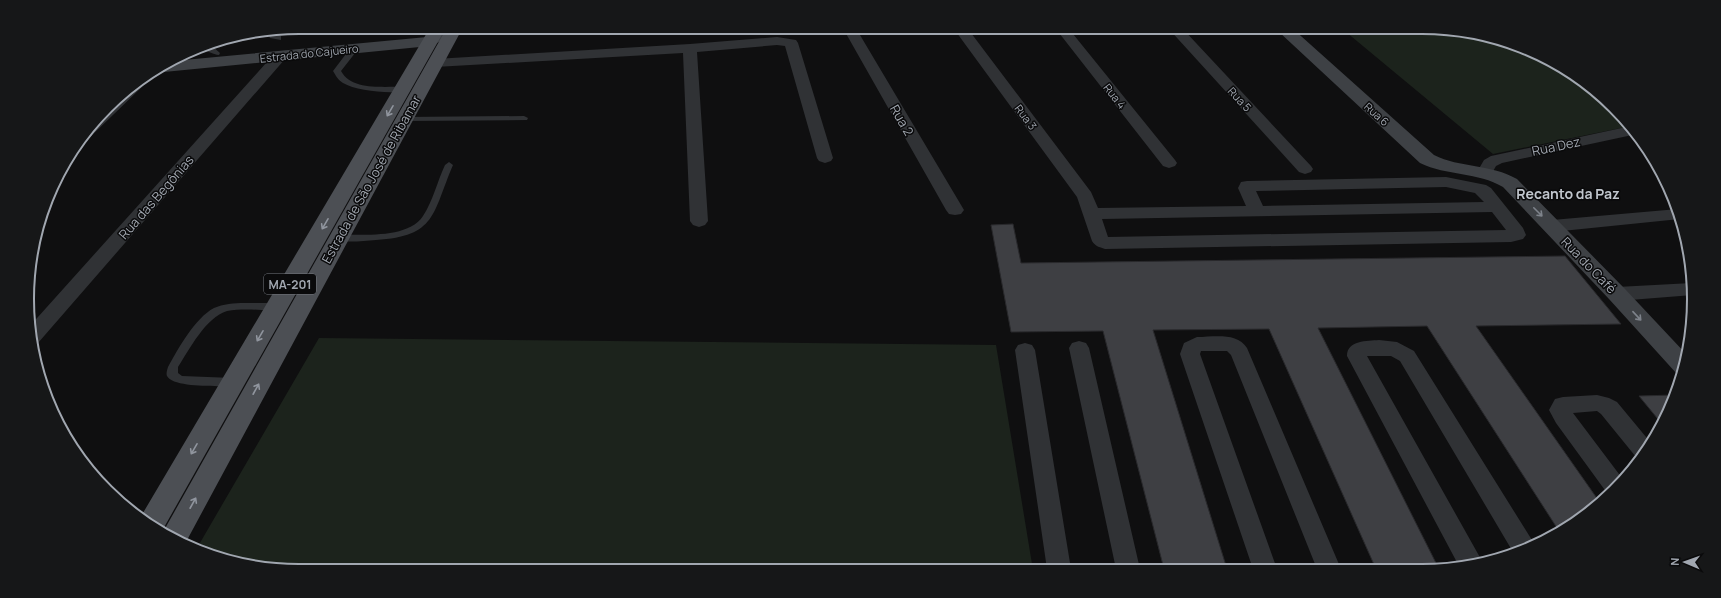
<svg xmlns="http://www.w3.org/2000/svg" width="1721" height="598" viewBox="0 0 1721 598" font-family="Manrope,sans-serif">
  <rect width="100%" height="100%" fill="#0f0f10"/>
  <!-- green -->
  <path fill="#1c231c" d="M1340 27H1422L1492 36 1542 55 1587 83 1626 119 1631 126 1493 154Z
    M319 338 996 345 1033 570 299 571 229 562 197 548Z"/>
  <!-- building -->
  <path fill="#3e3f43" stroke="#29292c" d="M1013 224 1021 263 1565 256 1621 324 1476 326 1601 504 1559 531 1427 326 1318 328 1439 569H1376L1269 329 1153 330 1227 569H1164L1103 331 1011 332 991 225Z
    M1674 395 1662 424 1639 396Z"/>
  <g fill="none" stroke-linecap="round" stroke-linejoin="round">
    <!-- lane -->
    <path fill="#303235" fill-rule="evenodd" d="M271 32H279L277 35 281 36V40L270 38 269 36Z
      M205 45 212 46 220 53 219 55C214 55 203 49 198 47Z
      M352 46H355L359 48 341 71C352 91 383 86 402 87L406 89 405 91C390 94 356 91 343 83 338 80 336 76 333 71Z
      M524 116 528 118 527 120 404 121 400 119 404 117Z
      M449 162 453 165C432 214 437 236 376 240 363 241 347 243 336 240L334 238 336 236 339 235C363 234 408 239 423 216 433 201 437 182 445 165Z
      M245 303H277L282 307 277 311C261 310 243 308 227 311 206 317 189 350 178 367V373L182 376 233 378 237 379 238 382 237 385 233 386C220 386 173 388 167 376 166 374 167 370 168 367 178 349 195 318 214 308 223 304 234 303 245 303Z"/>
    <!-- street -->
    <path fill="#303235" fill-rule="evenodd" d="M1168 28H1182L1311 166 1313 169 1311 172 1305 174 1299 172Z
      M954 29H968L1091 192 1098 208 1246 206 1238 188 1241 182 1247 181 1446 177 1486 185 1491 188 1523 228 1526 235 1523 239 1511 242 1105 249C1099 247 1095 246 1092 241L1077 197ZM1446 187 1475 193 1484 202 1263 206 1256 191ZM1492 212 1506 230 1108 237 1102 219Z
      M1056 29H1069L1175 160 1177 163 1175 166 1169 168 1163 166Z
      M844 30H857L964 210 961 214 955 215 949 214 946 210Z
      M777 37 796 40 798 43 833 158 831 161 825 163 819 161 817 158 785 46 777 45 697 52 708 221 705 225 699 227 693 225 690 221 683 53 435 67 430 66 428 63 430 60 435 59 690 44Z
      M280 52 285 53 287 56 285 59 38 343 32 345 29 327 275 53Z
      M143 80 145 83 143 86 86 141 78 142 83 133 119 95Z
      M1631 126 1637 134 1502 163 1496 166 1491 175 1485 177 1479 175 1477 172 1484 160 1491 156Z
      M1678 209 1681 219H1680L1552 232 1546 230 1543 226 1546 222 1552 220Z
      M1692 283 1693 295 1617 301 1610 299 1608 294 1610 289 1617 287Z
      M1197 337C1214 337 1237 332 1247 348L1341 569H1317L1231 355 1227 351H1201L1200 354 1277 569H1253L1180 354 1184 343Z
      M1379 340 1397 342 1414 351 1535 545 1513 552 1400 361 1391 356H1367L1482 561 1460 568 1347 356C1347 340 1367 341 1379 340Z
      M1079 341 1086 343 1089 348 1140 569H1116L1069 348 1072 343Z
      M1025 343 1032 345 1035 350 1071 569H1047L1015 350 1018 345Z
      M1597 395 1609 398 1617 402 1651 443 1639 458 1636 457 1601 414 1597 411 1573 413 1622 478 1609 494 1607 493 1556 423 1549 410 1555 399 1563 397Z"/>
    <!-- secondary -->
    <path fill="#3e4145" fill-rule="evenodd" d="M1276 28H1292L1434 155C1460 168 1491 164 1517 179L1625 289 1687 355 1682 376 1677 374 1609 299 1503 187C1478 172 1447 176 1420 163L1278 31Z
      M438 31H460L457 34 430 46 164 72 158 71 173 61 427 37Z"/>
    <!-- primary -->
    <path fill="#4c4f54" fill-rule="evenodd" d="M428 31H444L162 531 148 525 140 518Z
      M445 31H461L186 542 163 532Z"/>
  </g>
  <!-- one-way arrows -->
  <defs><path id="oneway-shaft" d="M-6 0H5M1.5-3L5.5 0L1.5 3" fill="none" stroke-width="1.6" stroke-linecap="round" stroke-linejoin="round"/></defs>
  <g stroke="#90959e">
    <use href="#oneway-shaft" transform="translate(390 111) rotate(120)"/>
    <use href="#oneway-shaft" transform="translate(325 224) rotate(120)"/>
    <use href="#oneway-shaft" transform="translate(260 336) rotate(120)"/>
    <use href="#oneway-shaft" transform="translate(256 389) rotate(-61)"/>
    <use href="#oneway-shaft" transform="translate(194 449) rotate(120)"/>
    <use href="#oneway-shaft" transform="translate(193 503) rotate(-61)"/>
  </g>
  <g stroke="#7e838b">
    <use href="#oneway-shaft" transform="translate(1538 212) rotate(45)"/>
    <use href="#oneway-shaft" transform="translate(1637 316) rotate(47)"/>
  </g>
  <g text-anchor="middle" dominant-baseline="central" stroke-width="3" stroke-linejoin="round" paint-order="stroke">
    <!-- far-street labels -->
    <g font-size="11" fill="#a1a7b0" stroke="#0a0a0b">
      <text transform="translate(309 53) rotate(-6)">Estrada do Cajueiro</text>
      <text transform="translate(1115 96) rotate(52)">Rua 4</text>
      <text transform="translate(1240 99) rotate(47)">Rua 5</text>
      <text transform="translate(1377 114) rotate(42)">Rua 6</text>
      <text transform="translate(1026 117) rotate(53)">Rua 3</text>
    </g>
    <!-- shield labels -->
    <rect fill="#0a0a0b" stroke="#74787e" stroke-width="1" x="264" y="274" width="52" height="20" rx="3"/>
    <g font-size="12" font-weight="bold" fill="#a1a7b0">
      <text x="290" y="284">MA-201</text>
    </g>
    <!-- street labels -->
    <g font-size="13" fill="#a1a7b0" stroke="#0a0a0b">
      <text transform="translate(902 120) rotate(60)">Rua 2</text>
      <text transform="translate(1556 146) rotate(-12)">Rua Dez</text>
      <text transform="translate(371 179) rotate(-61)">Estrada de São José de Ribamar</text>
      <text transform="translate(156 197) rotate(-49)">Rua das Begônias</text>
      <text transform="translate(1589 265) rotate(46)">Rua do Café</text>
    </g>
    <!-- neighbourhood labels -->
    <g font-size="14" font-weight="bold" fill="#c1c6cd" stroke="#0a0a0b">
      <text x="1568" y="193">Recanto da Paz</text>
    </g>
  </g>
  <!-- crop -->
  <path d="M0 0H1721V598H0ZM299 34H1422A265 265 0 0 1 1687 299V299A265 265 0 0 1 1422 564H299A265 265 0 0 1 34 299V299A265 265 0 0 1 299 34Z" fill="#161718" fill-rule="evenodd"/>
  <path fill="none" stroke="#a1a7b0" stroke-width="2" d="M299 34H1422A265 265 0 0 1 1687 299V299A265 265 0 0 1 1422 564H299A265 265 0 0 1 34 299V299A265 265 0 0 1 299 34Z"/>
  <!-- north arrow -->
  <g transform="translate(1685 562) rotate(272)" stroke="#0a0a0b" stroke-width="3" paint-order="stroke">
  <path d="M0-3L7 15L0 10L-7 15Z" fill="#a1a7b0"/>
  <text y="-6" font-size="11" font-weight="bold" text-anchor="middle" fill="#a1a7b0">N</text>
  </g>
</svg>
